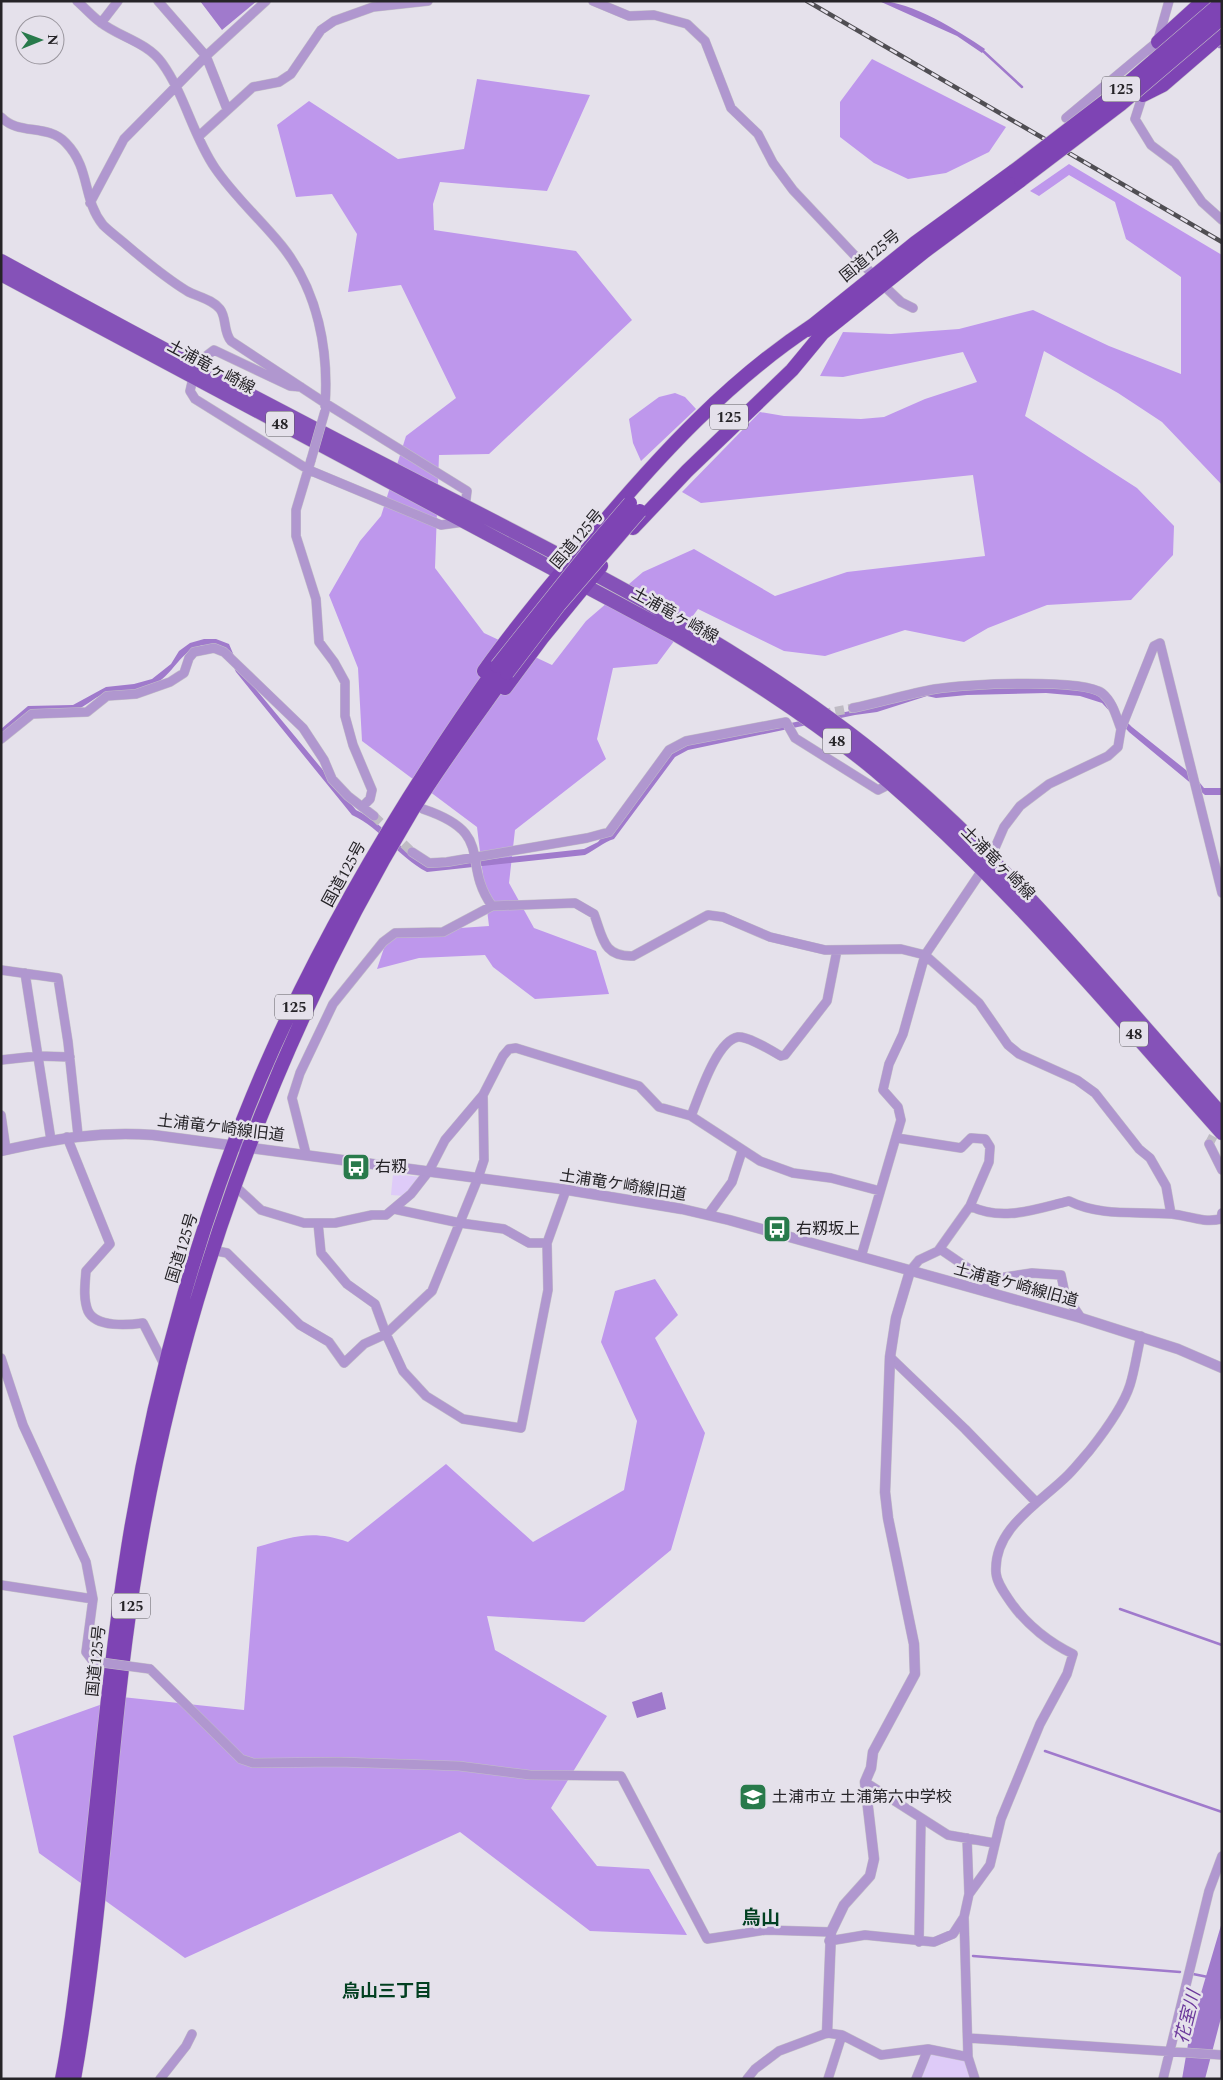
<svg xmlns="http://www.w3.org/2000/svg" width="1223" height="2080" viewBox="0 0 1223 2080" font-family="Spectral,'Noto Sans JP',serif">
  <rect width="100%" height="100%" fill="#e5e1eb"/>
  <!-- green -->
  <path fill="#decbf8" d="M393 1174 421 1177 405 1196 391 1195Z
    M928 2049 968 2057 975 2079H916Z"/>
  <!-- forest -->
  <path fill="#be97ec" d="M872 59 1006 127 989 152 946 173 908 179 874 163 840 137V102Z
    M477 79 590 95 547 191 440 182 433 204 434 230 576 251 632 320 489 454 439 455 435 568 484 633 552 665 586 621 643 572 694 549 775 596 847 572 985 556 973 475 701 503 682 492 760 412 784 416 861 419 884 417 925 399 977 382 963 352 843 377 820 376 843 332 891 334 959 329 1033 310 1109 346 1181 374V277L1126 239 1115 202 1069 175 1039 196 1030 191 1069 164 1222 255V485L1162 422 1118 393 1044 351 1025 416 1137 488 1174 526 1173 555 1131 600 1047 605 988 628 964 642 905 630 825 656 784 651 698 609 657 664 613 668 597 739 606 759 515 830 509 883 534 928 596 951 609 994 535 999 493 967 485 955 419 958 377 969 389 933 489 926 477 827 362 741 358 668 329 595 360 541 381 516 406 436 456 398 401 285 348 292 357 234 332 194 296 197 277 125 309 101 398 159 464 149Z
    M675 393 685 397 696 409 641 461 633 443 629 419 659 397Z
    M655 1279 678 1315 655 1338 705 1433 671 1550 584 1622 487 1616 495 1650 607 1716 551 1808 597 1866 649 1869 687 1935 590 1931 460 1832 185 1958 39 1853 13 1736 122 1697 244 1710 257 1547C293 1537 311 1529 348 1542L446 1464 533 1542 624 1490 637 1421 601 1342 615 1291Z"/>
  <!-- water -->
  <path fill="#a07acc" d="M200 1H257L222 30Z
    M879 1C911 1 959 31 985 49L982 53 957 36Z
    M204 639H216L229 644 240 670 356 810C386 824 399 852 429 866L584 849 598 842 671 752 687 744 875 706 922 693 968 688 1047 687 1082 690 1098 694 1132 727 1196 778 1204 788H1222V795H1205L1129 732 1102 703 1080 696 1046 693 967 695 936 698 927 696 877 712 855 715 688 750 675 757 614 839C604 842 595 850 585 855L427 872C397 856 382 829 352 815L236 672 225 649C185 633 181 669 154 685 141 693 124 691 109 693 97 694 87 706 76 710 62 715 43 706 30 712 20 717 10 729 1 737V729L28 706 73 705 106 687 134 684 152 679 171 664 179 651 190 643Z
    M662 1692 666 1709 637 1718 632 1702Z
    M1222 1922V2014L1205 2079H1182L1191 2027Z"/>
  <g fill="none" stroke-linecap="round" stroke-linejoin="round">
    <!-- stream -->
    <path stroke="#a07acc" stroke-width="2.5" d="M1219 47H1222
      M982 50 1022 87
      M1120 1609 1222 1645
      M1045 1751 1222 1812
      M973 1956 1180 1972
      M1193 1974 1208 1977"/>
    <!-- minor-tunnel -->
    <path stroke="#bfbbc4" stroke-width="9" stroke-dasharray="9 4.5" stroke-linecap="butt" d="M822 714 853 708
      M374 816 412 852
      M1209 1144 1219 1125"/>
    <defs>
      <path id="minor" d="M77 1C85 8 92 16 100 22 119 37 147 42 162 63 185 95 193 136 215 168 234 196 261 220 282 246 318 291 329 350 325 406
        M158 1 206 56 227 109
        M593 1 629 16 654 15 687 24 705 41 731 108 758 134 773 163 793 190 874 276
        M101 23 118 1
        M1152 61 1169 1
        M1144 91 1135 119 1151 145 1175 163 1202 202 1222 220
        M1 117C19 136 47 123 66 143 91 169 82 199 103 225 109 231 117 237 123 242 144 260 164 277 187 291 198 297 212 299 220 309 227 318 223 332 231 341L325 403 467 491 465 507
        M1066 118 1157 42
        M199 136 253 87 279 82 291 74 321 30 334 21 373 7 428 1
        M90 203 124 139 206 56 266 1
        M882 284 901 302 913 308
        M193 366 214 350 290 386 301 387
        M193 378 190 391 195 399 309 470 441 525 463 522
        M311 460 296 510V536L316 599 319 642 334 662 345 682V716L353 745 372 790 370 799 362 807
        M853 708C881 702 908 694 935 689 963 684 1081 678 1102 693 1113 702 1116 716 1121 729
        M1 739 32 714 87 712 107 696 136 694 170 682 184 673 189 658 194 652 214 648 224 652 303 728 324 760 332 779 348 796 374 816
        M423 809C497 834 460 861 492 906L575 903 594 914C603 938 603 957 633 956L708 915 723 917 770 937 825 950 901 949 925 955 979 1003 1008 1045 1019 1054 1077 1080 1095 1093 1139 1149 1150 1158 1166 1186 1171 1214
        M412 852 429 863 447 862 587 838 609 832 669 750 686 741 786 722 795 738 878 790 890 784
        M1 970 58 978 68 1042 78 1135
        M25 973 51 1140
        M1 1060 38 1056 70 1057
        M483 1095 484 1160 478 1178 432 1291 386 1334 403 1371 426 1396 463 1419 521 1428 548 1290 547 1243 566 1190
        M1 1115 6 1150
        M691 1116C699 1097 716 1041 738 1037 748 1036 772 1051 781 1056L785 1055 827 1001 837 950
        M67 1137 110 1244 86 1271C85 1284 83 1299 88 1311 96 1328 129 1325 143 1323L166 1368
        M897 1138 961 1148 971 1138 985 1139 990 1147 989 1162 970 1206 938 1251 919 1260 910 1271
        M1209 1144 1222 1170
        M306 1154 292 1098 300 1073 333 1004 383 942 395 933 443 932 492 906
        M235 1186 261 1210 304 1223H335L372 1215H386L411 1194 429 1171 445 1140 483 1095 503 1056 509 1049 516 1048 639 1086 659 1107 691 1116 760 1161 793 1173 831 1178 880 1191
        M970 1206C1003 1222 1035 1209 1069 1201 1101 1217 1137 1211 1172 1214 1189 1216 1203 1223 1221 1219L1222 1213
        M394 1209 460 1223 504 1229 529 1243H547
        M708 1215 732 1182 742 1151
        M940 1249 981 1277 986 1292 999 1278 1032 1273 1061 1275 1065 1294 1081 1318
        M212 1250 227 1253 300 1325 329 1342 344 1363 364 1344 386 1334 375 1304 347 1284 321 1253 318 1223
        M861 1257 901 1120 898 1107 883 1090 889 1064 903 1034 925 955 991 857 1004 827 1020 806 1049 784 1108 756 1118 747 1121 729 1154 646 1160 643 1222 893
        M890 1357 965 1429 1036 1502
        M1 1358 23 1425 86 1562 93 1599 86 1652 92 1660 98 1662
        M1 1585 93 1599
        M150 1669 241 1759 253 1763 339 1762 459 1766 530 1775 621 1776 707 1939 766 1930 831 1932
        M865 1782 948 1835 994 1843
        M967 1838 969 1894 964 1917 968 2057 975 2079
        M969 1894 990 1865 1001 1819 1040 1724 1067 1674 1073 1654C1050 1643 1027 1625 1012 1604 1006 1595 997 1584 996 1573 993 1528 1040 1503 1068 1475 1076 1467 1083 1458 1090 1450 1105 1431 1123 1407 1130 1385 1135 1369 1137 1352 1141 1336
        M829 1941 865 1935 934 1942 953 1934 964 1917
        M919 1942 921 1819
        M968 2038 1222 2055
        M160 2079 186 2046 192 2034
        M747 2079 755 2069 779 2051 827 2033 842 2035 881 2055 928 2049 968 2057
        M828 2079 842 2035
        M916 2079 928 2049
        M1163 2079 1209 1891 1222 1856"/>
      <path id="tertiary" d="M1 1151C54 1139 99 1131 153 1135L568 1190 682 1209 729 1220 1081 1318 1178 1349 1222 1368
        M827 2033 831 1932 844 1905 870 1876 874 1859 865 1782 871 1768 873 1752 915 1674 914 1644 888 1518 885 1492 890 1357 896 1318 910 1271"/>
      <path id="primary" d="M1 261C147 341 294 419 443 495 602 577 763 657 900 774 1018 874 1119 1000 1222 1115
        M1 274 675 634C744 675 813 719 875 770 1003 878 1110 1008 1222 1133"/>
      <path id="trunk" d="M1158 42 1203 1
        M1143 95 1163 85 1222 34
        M807 330 915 243 1014 171
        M819 336 925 251 1021 180
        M633 528 687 471 792 370 826 329
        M484 671C519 622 557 577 596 531 660 455 729 380 813 325
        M505 688 542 638 601 566
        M62 2079C72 2029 77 1979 83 1929 98 1802 108 1674 128 1548 155 1379 203 1205 273 1049 334 914 411 787 497 666
        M74 2079C103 1916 108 1750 133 1587 175 1313 270 1046 413 809 442 762 475 718 507 673"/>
    </defs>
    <!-- minor casing -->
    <use href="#minor" stroke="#c3bfc8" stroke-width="10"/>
    <!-- tertiary casing -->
    <use href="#tertiary" stroke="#c3bfc8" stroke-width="11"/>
    <!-- primary casing -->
    <use href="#primary" stroke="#c3bfc8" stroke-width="15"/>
    <!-- trunk casing -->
    <use href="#trunk" stroke="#c3bfc8" stroke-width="15"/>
    <!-- minor -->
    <use href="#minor" stroke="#b097cf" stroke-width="9"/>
    <!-- tertiary -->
    <use href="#tertiary" stroke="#b097cf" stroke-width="10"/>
    <!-- primary -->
    <use href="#primary" stroke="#8552b8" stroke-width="14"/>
    <!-- trunk -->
    <use href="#trunk" stroke="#7e44b4" stroke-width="14"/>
    <defs>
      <path id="rail" d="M807 1 1222 242"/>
    </defs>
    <!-- rail casing -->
    <use href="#rail" stroke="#504e53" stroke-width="4.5"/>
    <!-- rail -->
    <use href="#rail" stroke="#e5e1eb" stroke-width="2.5" stroke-dasharray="8" stroke-linecap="butt"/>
    <defs>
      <path id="minor-bridge" d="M311 460 325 411
        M98 1662 150 1669"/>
      <path id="trunk-bridge" d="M1014 171 1120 90 1222 2
        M1021 180 1121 104 1222 18
        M497 666 589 551 630 503
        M507 673 559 605 640 511"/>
    </defs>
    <!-- minor-bridge casing -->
    <use href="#minor-bridge" stroke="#c3bfc8" stroke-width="10" stroke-linecap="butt"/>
    <!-- trunk-bridge casing -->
    <use href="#trunk-bridge" stroke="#c3bfc8" stroke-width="15" stroke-linecap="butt"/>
    <!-- minor-bridge -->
    <use href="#minor-bridge" stroke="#b097cf" stroke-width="9"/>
    <!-- trunk-bridge -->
    <use href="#trunk-bridge" stroke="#7e44b4" stroke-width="14"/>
  </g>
  <!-- icons -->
  <defs>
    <symbol id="bus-square" viewBox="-11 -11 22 22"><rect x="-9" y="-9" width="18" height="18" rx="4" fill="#287a4b" stroke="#e5e1eb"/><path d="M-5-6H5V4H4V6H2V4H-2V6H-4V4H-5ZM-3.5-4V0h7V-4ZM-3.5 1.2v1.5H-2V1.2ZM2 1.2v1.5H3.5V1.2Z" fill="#fff"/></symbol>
    <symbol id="school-square" viewBox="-11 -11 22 22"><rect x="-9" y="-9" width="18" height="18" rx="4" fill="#287a4b" stroke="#e5e1eb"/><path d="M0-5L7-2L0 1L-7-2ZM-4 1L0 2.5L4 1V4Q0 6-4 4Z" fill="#fff"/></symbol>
  </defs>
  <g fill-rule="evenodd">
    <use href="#bus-square" x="340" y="1151" width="32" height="32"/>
    <use href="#bus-square" x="761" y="1213" width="32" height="32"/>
    <use href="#school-square" x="737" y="1781" width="32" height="32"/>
  </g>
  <g text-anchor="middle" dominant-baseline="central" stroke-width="5" stroke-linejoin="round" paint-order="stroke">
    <!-- shield labels -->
    <g fill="#e5e1eb" stroke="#5f5d62" stroke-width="1">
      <rect x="1102" y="76.5" width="38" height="25" rx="4"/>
      <rect x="710" y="404.5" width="38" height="25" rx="4"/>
      <rect x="266" y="411.5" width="28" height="25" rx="4"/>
      <rect x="823" y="728.5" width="28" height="25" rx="4"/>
      <rect x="275" y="994.5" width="38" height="25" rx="4"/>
      <rect x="1120" y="1021.5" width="28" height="25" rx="4"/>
      <rect x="112" y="1593.5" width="38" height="25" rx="4"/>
    </g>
    <g font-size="15" font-weight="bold" fill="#262428">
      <text x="1121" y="89">125</text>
      <text x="729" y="417">125</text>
      <text x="280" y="424">48</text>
      <text x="837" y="741">48</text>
      <text x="294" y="1007">125</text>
      <text x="1134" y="1034">48</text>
      <text x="131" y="1606">125</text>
    </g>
    <!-- street labels -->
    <g font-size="16" fill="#262428" stroke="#e5e1eb">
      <text transform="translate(870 256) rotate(-39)">国道125号</text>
      <text transform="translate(211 367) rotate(28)">土浦竜ヶ崎線</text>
      <text transform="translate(577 539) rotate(-50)">国道125号</text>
      <text transform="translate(675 615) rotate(29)">土浦竜ヶ崎線</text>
      <text transform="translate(998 863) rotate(45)">土浦竜ヶ崎線</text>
      <text transform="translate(344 874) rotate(-61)">国道125号</text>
      <text transform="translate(221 1128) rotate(7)">土浦竜ケ崎線旧道</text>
      <text transform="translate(623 1185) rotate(9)">土浦竜ケ崎線旧道</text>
      <text transform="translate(182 1248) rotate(-73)">国道125号</text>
      <text transform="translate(1016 1285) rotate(15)">土浦竜ケ崎線旧道</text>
      <text transform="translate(96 1661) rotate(-84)">国道125号</text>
    </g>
    <!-- poi labels -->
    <g font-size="16" fill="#262428" stroke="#e5e1eb" text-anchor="start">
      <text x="375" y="1167">右籾</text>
      <text x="796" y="1229">右籾坂上</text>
      <text x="772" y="1797">土浦市立 土浦第六中学校</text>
    </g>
    <!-- neighbourhood labels -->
    <g font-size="18" font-weight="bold" fill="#024021" stroke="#e5e1eb">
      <text x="387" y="1991">烏山三丁目</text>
    </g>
    <!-- water labels -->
    <g font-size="18" font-style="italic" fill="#6b389b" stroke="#e5e1eb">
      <text transform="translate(1188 2017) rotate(-76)">花室川</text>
    </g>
    <!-- quarter labels -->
    <g font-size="19" font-weight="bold" fill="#024021" stroke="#e5e1eb">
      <text x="761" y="1918">烏山</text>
    </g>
  </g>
  <!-- border -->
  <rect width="1223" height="2080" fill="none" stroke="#262428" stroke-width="5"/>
  <!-- north arrow -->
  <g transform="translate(40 40) rotate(89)"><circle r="24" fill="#e5e1eb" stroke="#99959d"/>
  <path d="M0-4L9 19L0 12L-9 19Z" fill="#287a4b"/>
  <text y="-8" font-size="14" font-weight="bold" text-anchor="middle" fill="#262428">N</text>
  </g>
</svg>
